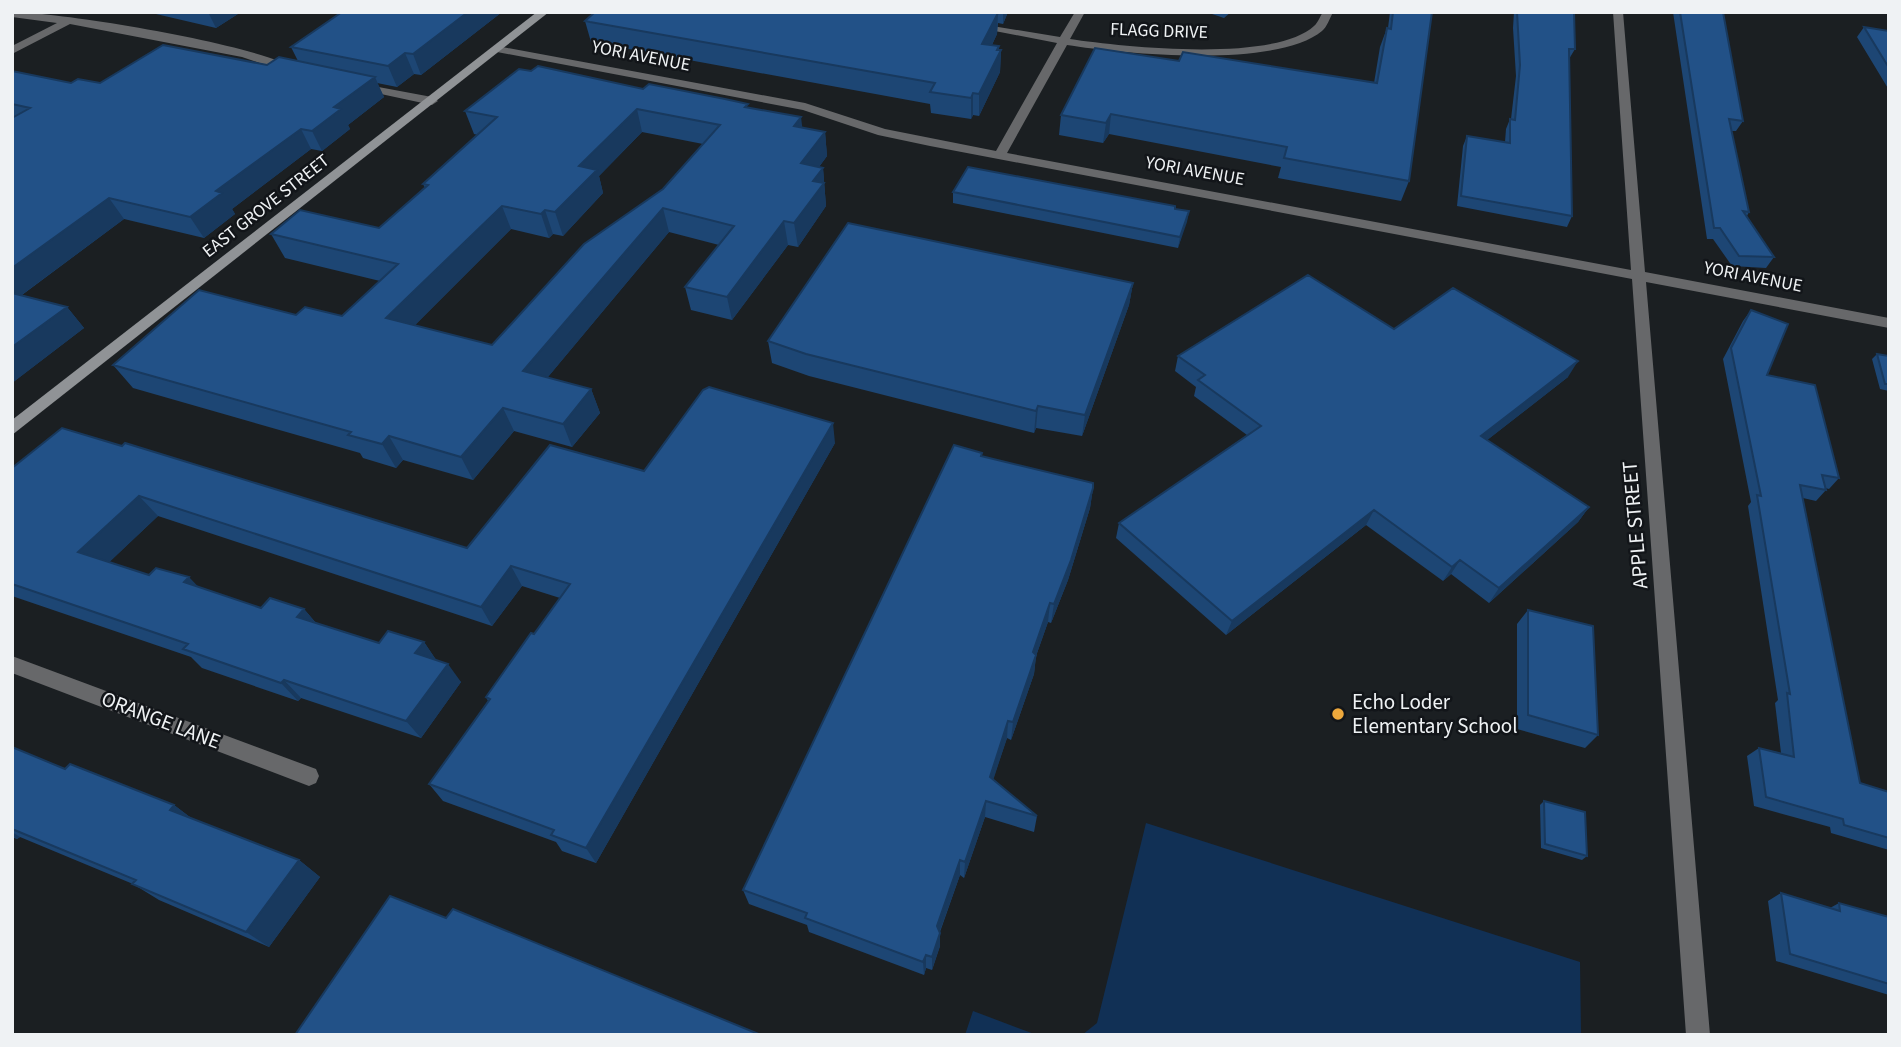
<svg xmlns="http://www.w3.org/2000/svg" width="1901" height="1047" viewBox="0 0 1901 1047" font-family="'Source Sans 3',sans-serif">
  <rect width="100%" height="100%" fill="#1b1f22"/>
  <!-- green -->
  <path fill="#113055" d="M1146 823 1580 962 1581 1035H1082L1097 1023Z
    M973 1011 1037 1035H965Z"/>
  <g fill="none" stroke-linecap="round" stroke-linejoin="round">
    <!-- street -->
    <path fill="#67686a" fill-rule="evenodd" d="M12 12C59 12 266 45 298 71L292 74 242 57 70 24 12 54V46L57 23 12 17Z
      M1075 12H1085L1070 39C1123 47 1274 63 1314 26 1318 23 1320 16 1323 12H1333C1330 18 1327 27 1322 31 1276 69 1124 54 1067 45L1007 153 1631 270 1613 12H1623L1645 272 1889 318V328L1646 282 1710 1035H1686L1632 279 930 146 878 135 803 110 497 52 491 49 497 46 805 103 885 129 996 151 1057 43 969 26 974 23 1060 37Z
      M357 83 432 97 438 101 432 105 353 88V84Z
      M12 656 316 769 319 776 316 783 309 786 12 673Z"/>
    <!-- secondary -->
    <path fill="#909396" fill-rule="evenodd" d="M537 12H549L12 435V420Z"/>
  </g>
  <!-- wall -->
  <path fill="#1d4674" fill-rule="evenodd" d="M155 12H241L216 28 156 14Z
    M342 12H502L421 75 414 74 397 87 377 83 384 97 348 125 350 129 322 151 311 149 232 209 235 214 204 238 124 219 22 295 67 307 84 328 12 383V71L71 83H100L298 61 291 47Z
    M594 12H1008L1003 24 998 23 997 34 992 45 999 46V50H1001L1000 72 979 116 973 115 971 119 931 113 930 104 596 43 591 42 585 21Z
    M1206 12H1231L1224 18Z
    M1390 12H1432L1409 181 1401 201 1278 178 1281 167 1109 134 1103 143 1059 135 1061 115 1179 61 1374 83 1380 47 1387 28H1388Z
    M1514 12H1574L1575 49 1569 59 1572 216 1567 227 1457 206 1463 146 1467 136 1505 142 1506 129 1510 119H1511L1516 76 1513 28Z
    M1673 12H1723L1743 121 1736 131H1731L1749 212 1747 216 1774 257 1766 268 1732 266 1713 239H1707Z
    M1864 27 1889 31V90L1857 37Z
    M643 89 749 108 802 128 825 132 827 156 819 167 823 168 826 206 798 247 788 245 732 320 691 310 685 287 719 245 669 232 547 378 591 389 600 413 572 447 514 431 473 480 403 460 396 468 363 458 360 453 133 388 113 365 296 315 342 316 380 281 285 258 271 234 379 228 425 188 423 184 478 135 474 134 465 111ZM642 132 703 144 663 189 492 345 415 325 511 229 549 238 553 234 563 236 603 193 599 176Z
    M953 192 1175 209 1189 211 1178 248 953 203Z
    M1133 283 1129 305 1082 436 1036 428 1034 433 809 376 772 363 768 341Z
    M1751 310 1767 375 1839 478 1829 489 1825 488 1826 490 1816 501 1803 498 1860 783 1889 792V850L1831 833 1830 827 1754 806 1747 756 1759 748 1781 753 1775 703 1778 700 1748 506 1751 502 1723 359 1743 321Z
    M1394 329 1568 377 1487 440 1589 507 1578 522 1489 603 1451 574 1443 581 1366 525 1226 635 1116 538 1119 523 1247 435 1194 396 1196 387 1175 371 1178 356Z
    M1877 354 1889 356V391L1880 389 1872 359Z
    M835 443 596 863 562 851 556 842 443 801 429 784 488 701 486 697 534 634 560 598 522 586 492 626 158 516 109 562 149 575 198 587 261 608 304 609 316 623 379 643 424 642 436 660 461 682 421 738 301 698 298 701 202 668 191 657 12 596V468L467 548 644 471Z
    M982 453V456L1093 488 1090 508 1068 580 1051 623 1048 622 1036 656 1034 674 1011 740 1007 738 993 779 1037 816 1034 832 985 817 964 878 960 875 940 932V946L932 970 926 968 924 975 809 932 807 925 749 904 743 890Z
    M1528 610 1598 735 1585 748 1517 729V624Z
    M12 747 65 769 174 805 191 818 299 860 320 877 269 947 159 900 133 884 20 837 17 839 12 837Z
    M1544 801 1587 856 1582 860 1541 848 1540 805Z
    M1781 893 1830 908 1839 903 1889 917V995L1776 961 1768 901Z"/>
  <!-- shaded-wall -->
  <path fill="#18395e" d="M208 12H241L216 28Z
    M468 12H502L421 75 413 54Z
    M1003 12H1008L1003 24Z
    M998 13 997 34 982 65V44Z
    M999 46V55L1001 50 1000 72 979 116V94Z
    M405 53 414 74 397 87 388 66Z
    M375 77 384 97 348 125 350 129 322 151 312 131 334 107Z
    M973 93V115L971 119V98Z
    M637 109 642 132 599 176 603 193 563 236 555 212 579 166Z
    M1111 114 1109 134 1103 143 1106 123Z
    M801 117 804 141 794 126Z
    M301 129 311 149 232 209 235 214 204 238 190 217 216 191Z
    M825 132 827 156 804 187 801 163Z
    M823 168 826 206 798 247 794 223 813 181Z
    M109 198 124 219 12 302V268Z
    M502 206 511 229 399 341 386 318Z
    M663 208 669 232 533 395 523 371Z
    M545 210 553 234 549 238 541 214Z
    M1189 211 1187 222 1178 248 1180 237Z
    M784 221 788 245 732 320 727 297Z
    M1133 283 1129 305 1082 436 1085 415Z
    M67 307 84 328 12 383V347Z
    M1578 361 1568 377 1472 452 1481 436Z
    M591 389 600 413 572 447 563 424Z
    M1038 406 1036 428 1034 433 1036 411Z
    M503 408 514 431 473 480 461 457Z
    M833 423 835 443 596 863 586 848Z
    M389 436 403 460 396 468 382 444Z
    M1093 488 1090 508 1068 580 1051 623 1054 604Z
    M139 496 158 516 99 572 78 552Z
    M1589 507 1578 522 1489 603 1499 588Z
    M1374 510 1366 525 1226 635 1232 621Z
    M1460 560 1451 574 1443 581 1452 567Z
    M511 566 522 586 492 626 481 607Z
    M189 577 208 597 184 582Z
    M1050 603 1048 622 1036 656 1034 674 1011 740 1013 722 1033 652Z
    M304 609 320 628 297 617Z
    M424 642 437 661 415 653Z
    M448 664 461 682 421 738 406 721Z
    M284 680 301 698 298 701 281 683Z
    M1008 721 1007 738 989 793 990 777Z
    M986 801 985 817 964 878 965 862Z
    M174 805 198 823 170 810Z
    M12 832 20 837 17 839 12 836Z
    M299 860 320 877 269 947 246 932Z
    M960 860V875L937 939V926Z
    M940 933V946L932 970V957Z
    M926 955V968L924 975 923 962Z"/>
  <!-- building -->
  <path fill="#225187" stroke="#18395e" stroke-width="2" fill-rule="evenodd" d="M342 12H468L413 54 405 53 388 66 291 47Z
    M595 12H993L998 13 982 44 999 46 997 50H1001L979 94 973 93 971 98 930 92 935 83 590 22 585 21Z
    M1393 12H1432L1409 181 1284 158 1287 147 1111 114 1106 123 1061 115 1095 48 1179 61 1183 52 1377 83 1387 28 1391 29Z
    M1517 12H1574L1575 49H1569L1572 216 1461 196 1467 136 1510 143V119L1515 120 1520 65Z
    M1680 12H1723L1743 121 1729 119 1749 212 1743 211 1774 257 1739 256 1720 228H1714Z
    M1864 27 1889 31V68Z
    M163 45 267 65 279 57 375 77 334 107 341 109 312 131 301 129 216 191 222 193 190 217 109 198 12 268V118L30 108 12 104V71L71 83 78 79 100 83Z
    M538 66 643 89 649 84 725 99 748 104 745 107 801 117 794 126 825 132 801 163 823 168 813 181 824 183 794 223 784 221 727 297 685 287 734 226 663 208 523 371 591 389 563 424 503 408 461 457 389 436 382 444 348 435 351 432 113 365 199 290 296 315 305 307 342 316 398 264 271 234 300 210 379 228 428 185 423 184 497 117 465 111 519 69 531 71ZM637 109 720 125 663 189 584 244 492 345 386 318 502 206 541 214 545 210 555 212 597 170 579 166Z
    M968 167 1175 206V209L1189 211 1180 237 953 192Z
    M848 223 1133 283 1085 415 1038 406 1036 411 806 354 768 341Z
    M1308 275 1394 329 1453 288 1578 361 1481 436 1589 507 1499 588 1460 560 1452 567 1374 510 1232 621 1119 523 1261 426 1198 380 1205 375 1178 356Z
    M12 293 67 307 12 347Z
    M1751 310 1788 324 1767 375 1815 385 1839 478 1822 475 1826 490 1800 485 1860 783 1889 792V838L1844 825 1843 819 1766 797 1759 748 1794 757 1787 693 1790 694 1757 495 1761 496 1731 348Z
    M1877 354 1889 356V384H1885Z
    M709 387 833 423 586 848 551 835 554 830 429 784 490 699 486 697 531 633 534 634 570 584 511 566 481 607 139 496 78 552 149 575 156 568 189 577 184 582 261 608 270 598 304 609 297 617 379 643 388 631 424 642 415 653 448 664 406 721 284 680 281 683 183 649 188 644 12 584V468L62 428 122 446 125 443 467 548 550 445 644 471 703 390Z
    M954 445 982 453 981 456 1093 483V488L1071 560 1054 604 1050 603 1033 652 1036 655 1013 722 1008 721 990 777 1037 816 986 801 965 862 960 860 937 926 940 933 932 957 926 955 923 962 805 918 807 913 743 890Z
    M1528 610 1593 626 1598 735 1528 715Z
    M12 747 65 769 70 764 174 805 170 810 299 860 246 932 132 884 136 880 12 829Z
    M1544 801 1585 812 1587 856 1545 844Z
    M1781 893 1840 911 1839 903 1889 917V984L1790 954Z
    M390 896 446 918 453 909 761 1035H295Z"/>
  <!-- markers -->
  <circle fill="#eda83c" stroke="#121519" stroke-width="2.5" cx="1338" cy="714" r="7"/>
  <g text-anchor="middle" dominant-baseline="central" stroke-width="5" stroke-linejoin="round" paint-order="stroke">
    <!-- far-street labels -->
    <g font-size="18" fill="#eff2f4" stroke="#121519">
      <text transform="translate(1159 31) rotate(2)">FLAGG DRIVE</text>
      <text transform="translate(641 56) rotate(11)">YORI AVENUE</text>
      <text transform="translate(1195 171) rotate(10)">YORI AVENUE</text>
      <text transform="translate(266 206) rotate(-38)">EAST GROVE STREET</text>
      <text transform="translate(1753 277) rotate(11)">YORI AVENUE</text>
    </g>
    <!-- street labels -->
    <g font-size="21" fill="#eff2f4" stroke="#121519">
      <text transform="translate(1635 525) rotate(-95)">APPLE STREET</text>
      <text transform="translate(161 720) rotate(21)">ORANGE LANE</text>
    </g>
    <!-- poi labels -->
    <g font-size="21" fill="#eff2f4" stroke="#121519" text-anchor="start">
      <text x="1352" y="702">Echo Loder<tspan x="1352" dy="24">Elementary School</tspan></text>
    </g>
  </g>
  <!-- border -->
  <rect width="1901" height="1047" fill="none" stroke="#eff2f4" stroke-width="28"/>
</svg>
